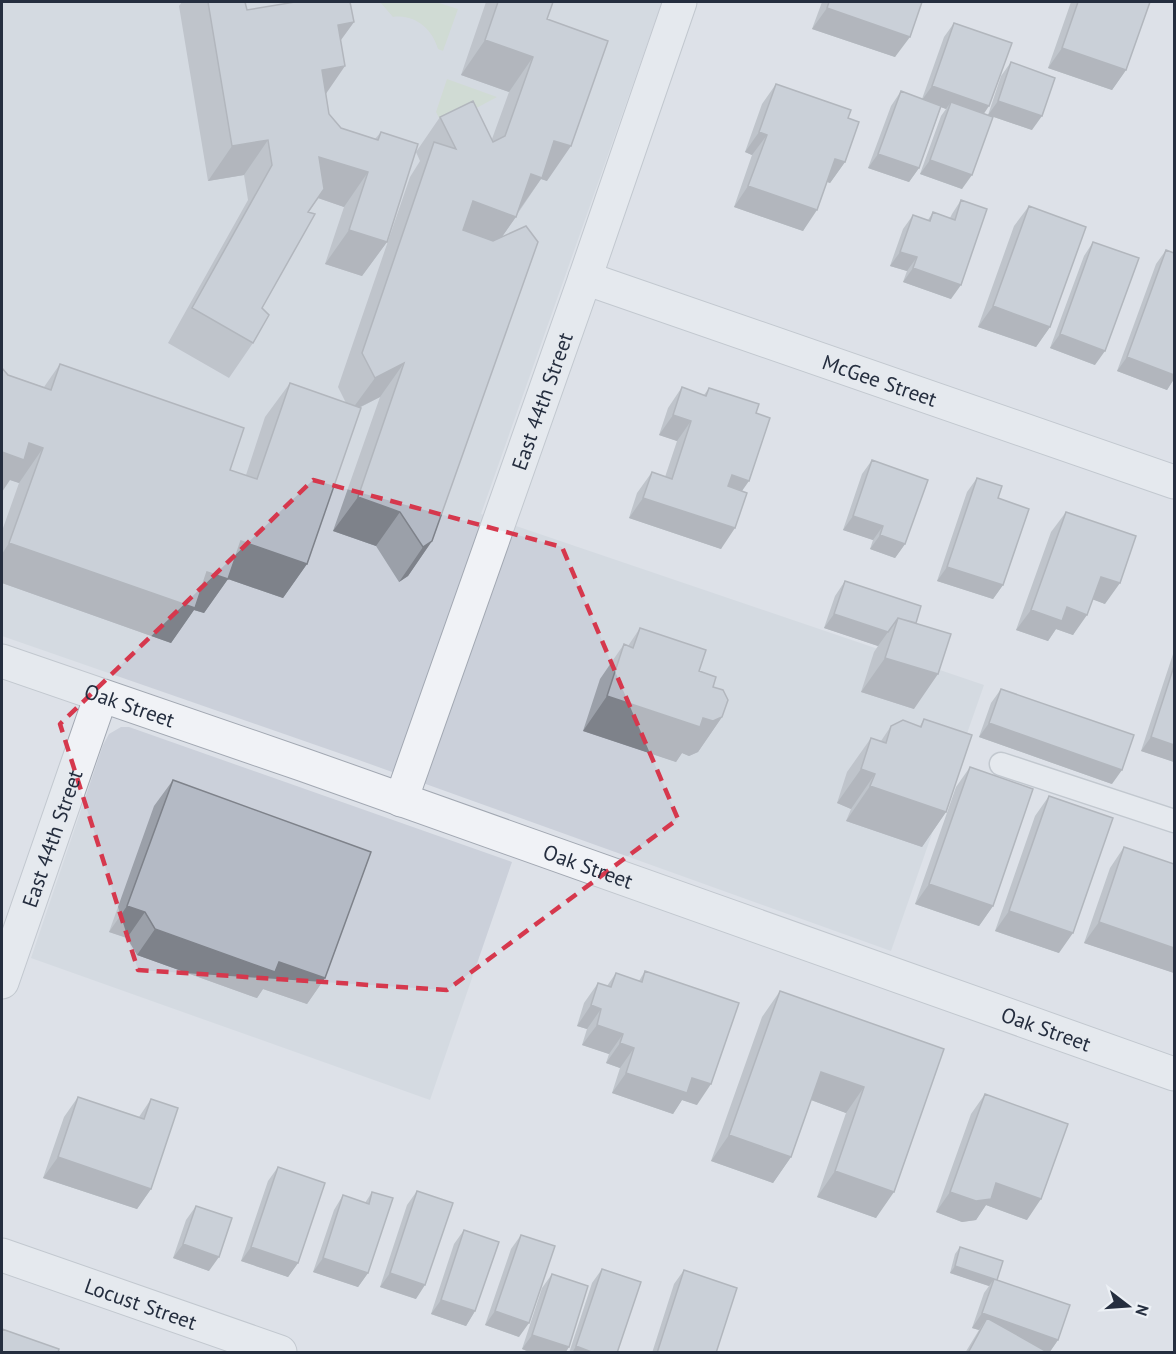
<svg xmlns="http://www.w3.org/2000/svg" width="1176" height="1354" viewBox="0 0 1176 1354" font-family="'PT Sans',sans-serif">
  <rect width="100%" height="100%" fill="#dde1e8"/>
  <!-- built -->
  <path fill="#cbd0da" d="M2 2H662L481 514 984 685 891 951 356 759 2 636Z
    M121 727H129L512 862 430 1100 31 958 103 745 109 734Z"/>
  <!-- green -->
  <path fill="#c2d2bd" d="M380 2H436L458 9 443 51 438 49C432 29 415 14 393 17Z
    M447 79 497 97 443 126 436 112Z"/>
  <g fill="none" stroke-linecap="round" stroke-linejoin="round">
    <defs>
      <path id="service" d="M1001 764 1174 821"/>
      <g id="minor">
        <path id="s1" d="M585 278 1174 482"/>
        <path id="s2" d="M2 661 304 765 1174 1074"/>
        <path id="s3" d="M401 800 585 278 680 2"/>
        <path id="s4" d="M2 982 101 696"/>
        <path id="s5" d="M2 1255 280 1352"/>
      </g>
    </defs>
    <!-- service casing -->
    <use href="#service" stroke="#a2a8b2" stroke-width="25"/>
    <!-- minor casing -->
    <use href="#minor" stroke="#a2a8b2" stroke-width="35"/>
    <!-- service -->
    <use href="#service" stroke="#f0f2f6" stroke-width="22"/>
    <!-- minor -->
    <use href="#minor" stroke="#f0f2f6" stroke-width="33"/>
  </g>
  <!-- wall -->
  <path fill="#9ba0a9" d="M182 2H245L247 10 354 22 341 40 326 94 329 114 341 128 375 139 381 132 387 242 362 276 325 264 344 207 318 198 308 213 262 308 253 343 229 378 168 343 248 200 244 175 208 181 179 6Z
    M486 2H553L547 19V181L541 179 502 237 432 541 408 576 399 582 376 546 333 531 380 397 359 408 307 564 283 598 228 579 204 613 194 610 171 643 2 583V531L19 483 10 480 8 375 44 387 60 364 230 470 246 475 265 417 290 383 346 403 338 387 410 177 420 161 416 152 440 117 492 139 509 92 461 75Z
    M822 2H922L895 57 812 29Z
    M1071 2H1150L1126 70 1112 90 1048 68Z
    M954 23 984 114 962 189 920 174 941 116 946 109 941 107 919 168 909 182 868 168 891 106 901 91 922 99 944 37Z
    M1011 62 1032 130 988 115 1001 76Z
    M776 84 848 118 845 162 830 183 827 182 803 231 734 207 752 155 745 152 762 104Z
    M961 200 951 299 903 282 907 271 890 266 903 229 913 215 928 220 933 212 950 218 952 214Z
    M1029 206 1050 327 1036 347 978 327 1014 226Z
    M1093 242 1095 365 1050 348 1084 256Z
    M1166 250 1174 253V379L1167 390 1117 371 1156 264Z
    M682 387 704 395 709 388 756 413 742 491 721 549 629 518 637 493 652 472 665 477 677 441 659 435 668 408Z
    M872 460 905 544 895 558 870 549 873 540 843 530 862 474Z
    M977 478 998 498 1003 585 993 599 937 581 967 492Z
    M1066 512 1105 604 1093 599 1073 635 1056 629 1048 641 1016 630 1051 532Z
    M845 581 916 623 914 709 861 692 874 652 878 646 824 628 835 596Z
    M640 628 699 671 713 687 722 717 698 752 689 756 682 753 676 762 583 731 600 679 624 644 628 646Z
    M1174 651V762L1141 751Z
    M1001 689 1112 784 979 737 991 703Z
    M924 719 946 812 922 847 846 821 851 809 837 803 847 772 871 738 881 741 891 726H920Z
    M970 767 993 906 979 926 915 904 956 787Z
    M173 780 325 978 307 1004 263 989 257 998 137 955 127 938 109 932 154 806Z
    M1049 796 1059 953 995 931 1035 816Z
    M1124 847 1174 864V973L1084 943 1110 868Z
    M645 971 697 1105 682 1100 673 1114 612 1093 620 1068 606 1063 609 1054 582 1045 587 1029 577 1026 584 1003 598 983 607 986 616 973 639 981Z
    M780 991 944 1049 876 1218 817 1197 846 1113 811 1100 791 1157 773 1183 711 1161 762 1017Z
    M985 1094 1027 1220 986 1205 976 1220 962 1222 936 1212 971 1114Z
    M78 1097 139 1117 151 1099V1189L137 1209 43 1178 64 1117Z
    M278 1167 298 1263 288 1277 241 1261 268 1181Z
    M417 1191 416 1299 380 1287 407 1205Z
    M372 1192 368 1273 358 1287 313 1272 334 1210 343 1195 365 1203Z
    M196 1206 209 1271 173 1258 186 1220Z
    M464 1230 475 1311 466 1326 431 1314 454 1244Z
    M521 1235 519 1337 485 1325 511 1249Z
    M960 1247 997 1280 1058 1340 1049 1353H965L979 1330 972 1328 984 1293 989 1286 950 1273 955 1254Z
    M602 1269 617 1353H569L592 1283Z
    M684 1270 716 1353H652L674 1284Z
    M552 1274 569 1347 565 1353H532L522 1349 542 1288Z"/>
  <!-- shaded-wall -->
  <path fill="#7e828a" d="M827 8 910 37 895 57 812 29Z
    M354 22 329 56 338 25Z
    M485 40 533 57 509 92 461 75Z
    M1062 48 1126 70 1112 90 1048 68Z
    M345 66 321 101 322 70Z
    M932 86 989 106 979 121 951 102 946 109 922 100Z
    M998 101 1042 116 1032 130 988 115Z
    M759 132 767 135 752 155 745 152Z
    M268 140 244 175 208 181 232 146Z
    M554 141 571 146 547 181 541 179 517 213 507 209Z
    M878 154 919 168 909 182 868 168Z
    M319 157 368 172 344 207 318 198Z
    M835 159 845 162 830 183 821 179Z
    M930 160 972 175 962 189 920 174Z
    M748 186 817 210 803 231 734 207Z
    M473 201 516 217 491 252 448 236Z
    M349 230 387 242 362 276 325 264Z
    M900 252 917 257 907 271 890 266Z
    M913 268 961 285 951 299 903 282Z
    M993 306 1050 327 1036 347 978 327Z
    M1060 334 1105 351 1095 365 1050 348Z
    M1127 357 1174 375V379L1167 390 1117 371Z
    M404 363 380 397 350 412 375 378Z
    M673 415 691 421 677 441 659 435Z
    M29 443 43 448 19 483 10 480 2 492V452Z
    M732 475 749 481 735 501 718 495Z
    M358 497 400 512 376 546 333 531Z
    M643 498 735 528 721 549 629 518Z
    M853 516 883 526 873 540 843 530Z
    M880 535 905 544 895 558 870 549Z
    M241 541 307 564 283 598 228 579 204 613 194 610 171 643 2 583V554L9 543 207 572Z
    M432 541 408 576 399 582 423 547Z
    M947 567 1003 585 993 599 937 581Z
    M1101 577 1120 583 1105 604 1086 597Z
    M1067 607 1087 615 1073 635 1056 629 1048 641 1016 630 1031 610Z
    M834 614 888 632 878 646 824 628Z
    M885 658 938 674 914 709 861 692Z
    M607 696 703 718 722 717 698 752 689 756 682 753 676 762 583 731Z
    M989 723 1122 770 1112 784 979 737Z
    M1151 737 1174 745V762L1141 751Z
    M861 769 875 774 851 809 837 803Z
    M870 786 946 812 922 847 846 821Z
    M929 884 993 906 979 926 915 904Z
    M127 906 145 912 127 938 109 932Z
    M1009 911 1073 933 1059 953 995 931Z
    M1099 922 1174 948V973L1084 943Z
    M155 929 279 962 325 978 307 1004 263 989 257 998 137 955Z
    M591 1005 601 1009 587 1029 577 1026Z
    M597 1025 623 1034 609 1054 582 1045Z
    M620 1043 634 1048 620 1068 606 1063Z
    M821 1072 864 1087 846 1113 803 1097Z
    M626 1073 692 1078 711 1084 697 1105 682 1100 673 1114 612 1093Z
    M729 1135 791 1157 773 1183 711 1161Z
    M58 1157 151 1189 137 1209 43 1178Z
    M835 1171 894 1192 876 1218 817 1197Z
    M996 1183 1041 1199 1027 1220 986 1205 976 1220 962 1222 936 1212 950 1192Z
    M183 1244 219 1257 209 1271 173 1258Z
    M251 1247 298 1263 288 1277 241 1261Z
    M323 1258 368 1273 358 1287 313 1272Z
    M955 1266 997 1280 994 1279 989 1286 950 1273Z
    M390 1273 425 1285 416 1299 380 1287Z
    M441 1300 475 1311 466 1326 431 1314Z
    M495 1311 529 1323 519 1337 485 1325Z
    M982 1313 1058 1340 1049 1353 987 1318 979 1330 972 1328Z
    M532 1335 569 1347 565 1353H532L522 1349Z
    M576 1346 594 1353H572Z"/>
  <!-- building -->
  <path fill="#b4bac5" stroke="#7e828a" stroke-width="1.5" d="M208 2H245L247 10 295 2H350L354 22 338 25 345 66 322 70 329 114 341 128 378 140 381 132 418 144 387 242 349 230 368 172 319 157 324 189 308 212 315 214 262 308 269 315 253 343 192 308 272 165 268 140 232 146Z
    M498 2H553L547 19 608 41 571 146 554 141 542 178 531 174 516 217 473 201 463 230 493 241 526 226 538 242 432 541 423 547 400 512 358 497 404 363 375 378 362 353 434 142 456 149 440 117 473 101 493 142 505 136 533 57 485 40Z
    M829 2H922L910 37 827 8Z
    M1078 2H1150L1126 70 1062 48Z
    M954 23 1012 43 989 106 932 86Z
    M1011 62 1055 78 1042 116 998 101Z
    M776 84 851 110 848 118 859 122 845 162 835 159 817 210 748 186 767 135 759 132Z
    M901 91 941 106 919 168 878 154Z
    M951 102 993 117 972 175 930 160Z
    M961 200 987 209 961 285 913 268 917 257 900 252 913 215 930 221 933 212 955 220Z
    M1029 206 1086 227 1050 327 993 306Z
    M1093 242 1139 258 1105 351 1060 334Z
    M1166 250 1174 253V375L1127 357Z
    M60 364 244 428 230 470 257 479 290 383 361 408 307 564 241 541 228 579 207 572 195 608 9 543 43 448 29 443 24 460 2 452V368L8 375 51 390Z
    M682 387 706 396 709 388 759 404 756 413 770 418 749 481 732 475 728 486 747 493 735 528 643 498 652 472 672 479 691 421 673 415Z
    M872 460 928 480 905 544 880 535 883 526 853 516Z
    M977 478 1002 486 998 498 1029 509 1003 585 947 567Z
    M1066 512 1136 536 1120 583 1101 577 1087 615 1067 607 1062 621 1031 610Z
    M845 581 921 606 916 623 898 618 888 632 834 614Z
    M898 618 951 634 938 674 885 658Z
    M640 628 706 650 699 671 716 677 713 687 723 690 728 700 722 717 713 721 703 718 700 727 607 696 624 644 633 648Z
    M1174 666V745L1151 737Z
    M1001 689 1134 735 1122 770 989 723Z
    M924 719 972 735 946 812 870 786 875 774 861 769 871 738 886 743 891 726 903 720 921 727Z
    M970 767 1033 789 993 906 929 884Z
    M173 780 371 852 325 978 279 962 275 972 155 929 145 912 127 906Z
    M1049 796 1113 818 1073 933 1009 911Z
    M1124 847 1174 864V948L1099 922Z
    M645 971 739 1003 711 1084 692 1078 687 1093 626 1073 634 1048 620 1043 623 1034 597 1025 601 1009 591 1005 598 983 611 987 616 973 642 982Z
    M780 991 944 1049 894 1192 835 1171 864 1087 821 1072 791 1157 729 1135Z
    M985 1094 1068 1124 1041 1199 996 1183 991 1199 976 1201 950 1192Z
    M78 1097 144 1119 151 1099 178 1108 151 1189 58 1157Z
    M278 1167 325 1183 298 1263 251 1247Z
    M417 1191 453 1203 425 1285 390 1273Z
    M372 1192 393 1198 368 1273 323 1258 343 1195 369 1204Z
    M196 1206 232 1218 219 1257 183 1244Z
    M464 1230 499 1242 475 1311 441 1300Z
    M521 1235 555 1246 529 1323 495 1311Z
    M960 1247 1003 1261 997 1280 955 1266Z
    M602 1269 641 1282 617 1353H594L576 1346Z
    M684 1270 737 1288 716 1353H657Z
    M552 1274 588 1286 569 1347 532 1335Z
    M994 1279 1070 1305 1058 1340 982 1313Z
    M987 1318 1049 1353H968Z
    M2 1329 59 1349 58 1353H2Z"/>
  <!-- marked area -->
  <path d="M0 0H1176V1354H0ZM313 480 562 547 678 819 447 990 138 970 60 724Z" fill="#dde1e8" fill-opacity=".55" fill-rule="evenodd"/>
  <path fill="none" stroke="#d6384d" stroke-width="4.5" stroke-dasharray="12 8" stroke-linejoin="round" d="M313 480 562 547 678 819 447 990 138 970 60 724Z"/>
  <g text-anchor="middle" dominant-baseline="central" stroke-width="6" stroke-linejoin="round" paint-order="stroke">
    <!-- street labels -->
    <g font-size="21" fill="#252e3f" stroke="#ecf0f5">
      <text stroke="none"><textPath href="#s1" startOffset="312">McGee Street</textPath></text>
      <text stroke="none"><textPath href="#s3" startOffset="423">East 44th Street</textPath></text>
      <text stroke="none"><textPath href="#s2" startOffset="135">Oak Street</textPath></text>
      <text stroke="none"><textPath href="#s4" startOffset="152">East 44th Street</textPath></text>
      <text stroke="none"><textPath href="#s2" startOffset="621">Oak Street</textPath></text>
      <text stroke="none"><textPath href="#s2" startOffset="1107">Oak Street</textPath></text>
      <text stroke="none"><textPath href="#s5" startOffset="147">Locust Street</textPath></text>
    </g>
  </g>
  <!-- border -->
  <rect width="1176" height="1354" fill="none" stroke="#252e3f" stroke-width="6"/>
  <!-- north arrow -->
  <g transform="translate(1128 1306) rotate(107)" stroke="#ecf0f5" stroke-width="4.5" paint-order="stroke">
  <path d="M0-4.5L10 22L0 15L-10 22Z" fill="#252e3f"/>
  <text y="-9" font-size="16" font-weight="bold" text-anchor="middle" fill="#252e3f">N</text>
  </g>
</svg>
